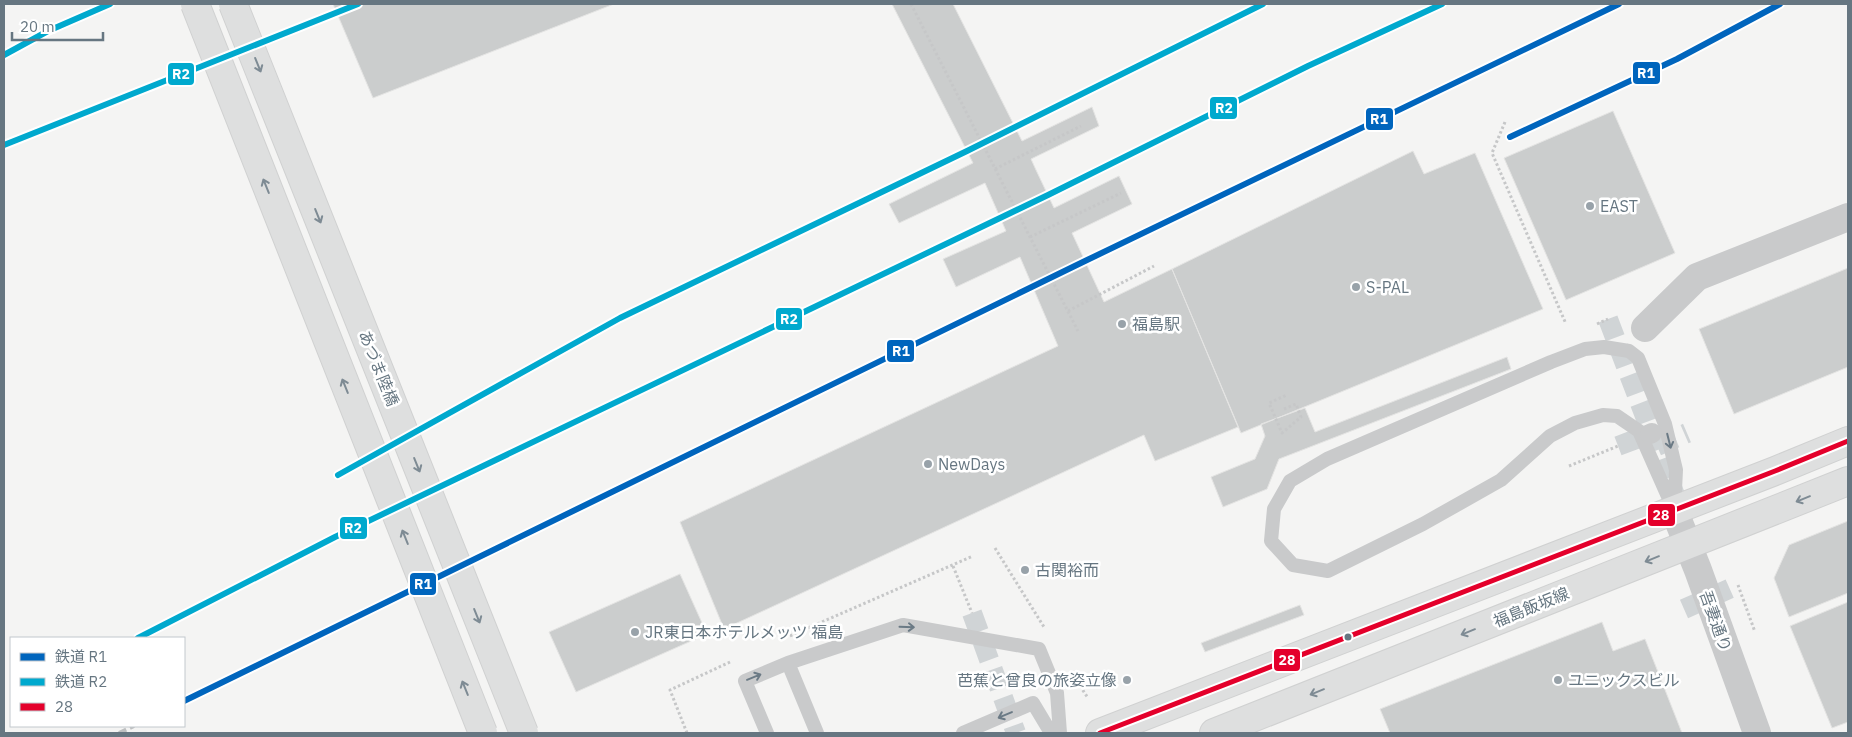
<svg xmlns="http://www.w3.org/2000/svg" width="1852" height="737" viewBox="0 0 1852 737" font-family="'IBM Plex Sans','Noto Sans JP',sans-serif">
  <rect width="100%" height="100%" fill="#f4f4f3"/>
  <!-- building -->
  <path fill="#cbcdcd" stroke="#e4e4e3" d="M333 4H614L373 98Z
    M892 4H953L1022 141 1092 107 1099 126 1031 159 1036 170 1054 208 1119 176 1132 204 1072 233 1104 302 1172 269 1238 427 1155 461 1144 435 724 629 680 522 1058 346 1020 257 956 287 943 259 1006 231 985 183 899 223 889 204 973 163Z
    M1613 111 1675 253 1566 300 1504 158Z
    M1413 151 1424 174 1475 153 1543 309 1241 433 1172 269Z
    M1848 268V367L1734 414 1699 329Z
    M1507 357 1511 369 1279 459 1267 489 1223 507 1211 477 1255 459 1265 436 1261 424 1305 408 1315 432Z
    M1848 521V593L1789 617 1774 578 1789 545Z
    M680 574 707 634 576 692 549 632Z
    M1848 602V722L1832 728 1790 626Z
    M1300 605 1304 615 1205 652 1201 643Z
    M1602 622 1613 651 1645 639 1682 733H1390L1380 709Z"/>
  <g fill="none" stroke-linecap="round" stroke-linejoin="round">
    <!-- pedestrian-tunnel -->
    <path stroke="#d0d4d6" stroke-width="20" stroke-dasharray="20 10" stroke-linecap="butt" d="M1608 319 1678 503
      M1618 446 1650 434
      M1657 446 1687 433
      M1684 609 1738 585
      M972 613 1016 733"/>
    <defs>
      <path id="primary" d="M1100 733 1775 471 1848 441
        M1214 733 1848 481"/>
    </defs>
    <!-- primary casing -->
    <use href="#primary" stroke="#d0d1d1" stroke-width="30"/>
    <!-- path -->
    <path stroke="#c6c7c8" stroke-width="3" stroke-dasharray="2.5 2.5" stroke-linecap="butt" d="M1505 122 1492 153 1566 324
      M995 169 1081 126
      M1030 237 1121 193
      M1068 311 1154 266
      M1597 324 1608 319
      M1284 409 1296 404 1301 417 1282 433 1269 403 1287 395
      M1569 466 1618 446
      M995 548 1044 627
      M953 566 972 613
      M1738 585 1755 632
      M790 636 973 556
      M1080 686 1088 698
      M687 733 670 690 730 662"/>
    <!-- service -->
    <path stroke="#c9cacb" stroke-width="14" d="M1604 347 1629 351 1638 358 1665 424 1676 470 1674 510 1639 431 1617 416 1603 415 1575 423 1550 436 1501 480 1423 524 1328 571 1293 565 1271 541 1274 509 1290 481 1327 459 1551 362 1585 349Z
      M788 663 817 733
      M767 733 745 681 788 663 903 625 1039 649 1057 693 1060 733
      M963 733 1033 703 1051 733"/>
    <!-- pedestrian -->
    <path stroke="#c9cacb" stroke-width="20" d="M1650 434 1652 433"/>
    <!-- minor -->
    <path stroke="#c9cacb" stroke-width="28" d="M1645 328 1697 277 1848 217"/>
    <!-- tertiary -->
    <path stroke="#c9cacb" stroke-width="28" d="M1674 510 1698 570 1757 733"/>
    <!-- primary -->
    <use href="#primary" stroke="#dedfdf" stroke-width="28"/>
    <!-- rail -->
    <path stroke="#bec0c1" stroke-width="4" stroke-dasharray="8 4" stroke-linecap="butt" d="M1015 127 1263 4
      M1085 261 1619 4
      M338 475 620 318 967 151
      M184 701 1033 286
      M119 733 134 726"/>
    <defs>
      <path id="primary-bridge" d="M195 4 483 733
        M233 4 524 733"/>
    </defs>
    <!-- primary-bridge casing -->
    <use href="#primary-bridge" stroke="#d0d1d1" stroke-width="30" stroke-linecap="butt"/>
    <!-- path-bridge -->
    <path stroke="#c6c7c8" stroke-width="3" stroke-dasharray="2.5 2.5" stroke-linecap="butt" d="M911 4 1078 331"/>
    <!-- primary-bridge -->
    <use href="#primary-bridge" stroke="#dedfdf" stroke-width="28"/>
    <defs>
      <path id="bus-1" d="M1100 733 1775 471 1848 441"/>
    </defs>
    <!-- bus-1 casing -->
    <use href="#bus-1" stroke="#fff" stroke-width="9"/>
    <!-- bus-1 -->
    <use href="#bus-1" stroke="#e4002b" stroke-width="5"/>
    <defs>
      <path id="rail-1" d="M1510 137 1677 59 1780 4
        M184 701 1085 261 1619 4"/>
      <path id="rail-2" d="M4 55 48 31 110 4
        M4 145 358 4
        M338 475 620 318 967 151 1263 4
        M138 638 335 537 1048 195 1308 66 1442 4"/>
    </defs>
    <!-- rail-1 casing -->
    <use href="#rail-1" stroke="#fff" stroke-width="10"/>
    <!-- rail-2 casing -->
    <use href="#rail-2" stroke="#fff" stroke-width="10"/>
    <!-- rail-1 -->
    <use href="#rail-1" stroke="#0065bd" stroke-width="6"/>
    <!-- rail-2 -->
    <use href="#rail-2" stroke="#00a9ce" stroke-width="6"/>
  </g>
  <!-- one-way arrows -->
  <defs><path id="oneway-shaft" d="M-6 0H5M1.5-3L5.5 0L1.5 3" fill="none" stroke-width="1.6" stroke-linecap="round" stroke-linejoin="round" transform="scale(1.25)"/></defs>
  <g stroke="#7e8b94">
    <use href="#oneway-shaft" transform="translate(258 65) rotate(68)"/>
    <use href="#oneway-shaft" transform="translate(266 186) rotate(-112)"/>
    <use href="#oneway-shaft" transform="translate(318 216) rotate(68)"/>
    <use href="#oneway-shaft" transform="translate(345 386) rotate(-112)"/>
    <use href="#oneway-shaft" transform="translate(417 465) rotate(68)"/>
    <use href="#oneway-shaft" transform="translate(1803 499) rotate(158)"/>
    <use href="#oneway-shaft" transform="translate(405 537) rotate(-112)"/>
    <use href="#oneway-shaft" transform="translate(1652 559) rotate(158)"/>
    <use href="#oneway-shaft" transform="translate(477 616) rotate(68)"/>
    <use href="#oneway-shaft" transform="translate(1468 632) rotate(158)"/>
    <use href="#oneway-shaft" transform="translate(465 688) rotate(-112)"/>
    <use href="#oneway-shaft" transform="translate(1317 692) rotate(158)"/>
  </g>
  <g stroke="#6b7a85">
    <use href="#oneway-shaft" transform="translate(1669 441) rotate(76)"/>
    <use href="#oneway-shaft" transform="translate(907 627) rotate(2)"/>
    <use href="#oneway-shaft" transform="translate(754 677) rotate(-22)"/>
    <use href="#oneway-shaft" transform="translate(1005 715) rotate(157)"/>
  </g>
  <!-- markers -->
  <g fill="#98a2a9" stroke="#fff" stroke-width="2">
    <circle cx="1590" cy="206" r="5"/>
    <circle cx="1356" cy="287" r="5"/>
    <circle cx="1122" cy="324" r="5"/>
    <circle cx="928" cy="464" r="5"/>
    <circle cx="1025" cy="570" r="5"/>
    <circle cx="635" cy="632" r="5"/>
    <circle cx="1127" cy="680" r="5"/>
    <circle cx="1558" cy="680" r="5"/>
  </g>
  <circle fill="#667681" stroke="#fff" stroke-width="2" cx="1348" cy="637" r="4.5"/>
  <g text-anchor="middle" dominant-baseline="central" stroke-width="5" stroke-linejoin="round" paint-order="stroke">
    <!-- poi labels -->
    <g font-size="16" fill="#667681" stroke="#fff" text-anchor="start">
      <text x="1600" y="206">EAST</text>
      <text x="1366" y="287">S-PAL</text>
      <text x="1132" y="324">福島駅</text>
      <text x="938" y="464">NewDays</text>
      <text x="1035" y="570">古関裕而</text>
      <text x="645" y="632">JR東日本ホテルメッツ 福島</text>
      <text x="1117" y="680" text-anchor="end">芭蕉と曾良の旅姿立像</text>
      <text x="1568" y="680">ユニックスビル</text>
    </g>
    <!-- street labels -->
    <g font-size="16" fill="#667681" stroke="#fff">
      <text transform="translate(379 368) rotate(68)">あづま陸橋</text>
      <text transform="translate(1531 607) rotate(-22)">福島飯坂線</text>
      <text transform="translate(1716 621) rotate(70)">吾妻通り</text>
    </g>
  </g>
  <g stroke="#fff" stroke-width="2">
    <rect x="1632" y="61" width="29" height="24" rx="5" fill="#0065bd"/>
    <rect x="167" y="62" width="28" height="24" rx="5" fill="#00a9ce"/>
    <rect x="1209" y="96" width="29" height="24" rx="5" fill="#00a9ce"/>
    <rect x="1365" y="107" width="29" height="24" rx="5" fill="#0065bd"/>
    <rect x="775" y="307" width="28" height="24" rx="5" fill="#00a9ce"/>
    <rect x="886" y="339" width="29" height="24" rx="5" fill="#0065bd"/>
    <rect x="1647" y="503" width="29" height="24" rx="5" fill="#e4002b"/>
    <rect x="339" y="516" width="29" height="24" rx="5" fill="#00a9ce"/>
    <rect x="409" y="572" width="28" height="24" rx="5" fill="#0065bd"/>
    <rect x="1273" y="648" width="28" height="24" rx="5" fill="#e4002b"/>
  </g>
  <g font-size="14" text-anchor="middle" font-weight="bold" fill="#fff">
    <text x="1646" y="78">R1</text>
    <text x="181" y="79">R2</text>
    <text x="1224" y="113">R2</text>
    <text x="1379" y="124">R1</text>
    <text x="789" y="324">R2</text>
    <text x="901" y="356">R1</text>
    <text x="1661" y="520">28</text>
    <text x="353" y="533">R2</text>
    <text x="423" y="589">R1</text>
    <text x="1287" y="665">28</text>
  </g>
  <!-- border -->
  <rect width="1852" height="737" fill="none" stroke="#667681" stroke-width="10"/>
  <!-- legend -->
  <rect x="10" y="637" width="175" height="90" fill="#ffffff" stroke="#c2c8cd"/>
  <rect x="20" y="653" width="25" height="8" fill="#0065bd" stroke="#c2c8cd"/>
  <text x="55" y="662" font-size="15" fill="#667681">鉄道 R1</text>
  <rect x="20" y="678" width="25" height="8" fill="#00a9ce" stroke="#c2c8cd"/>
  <text x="55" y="687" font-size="15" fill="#667681">鉄道 R2</text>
  <rect x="20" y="703" width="25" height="8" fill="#e4002b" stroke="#c2c8cd"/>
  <text x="55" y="712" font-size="15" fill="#667681">28</text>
  <!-- scale -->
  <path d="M12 32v8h91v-8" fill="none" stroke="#667681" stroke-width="2.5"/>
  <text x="20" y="32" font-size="15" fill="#667681" stroke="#ffffff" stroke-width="4" paint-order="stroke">20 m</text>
</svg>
